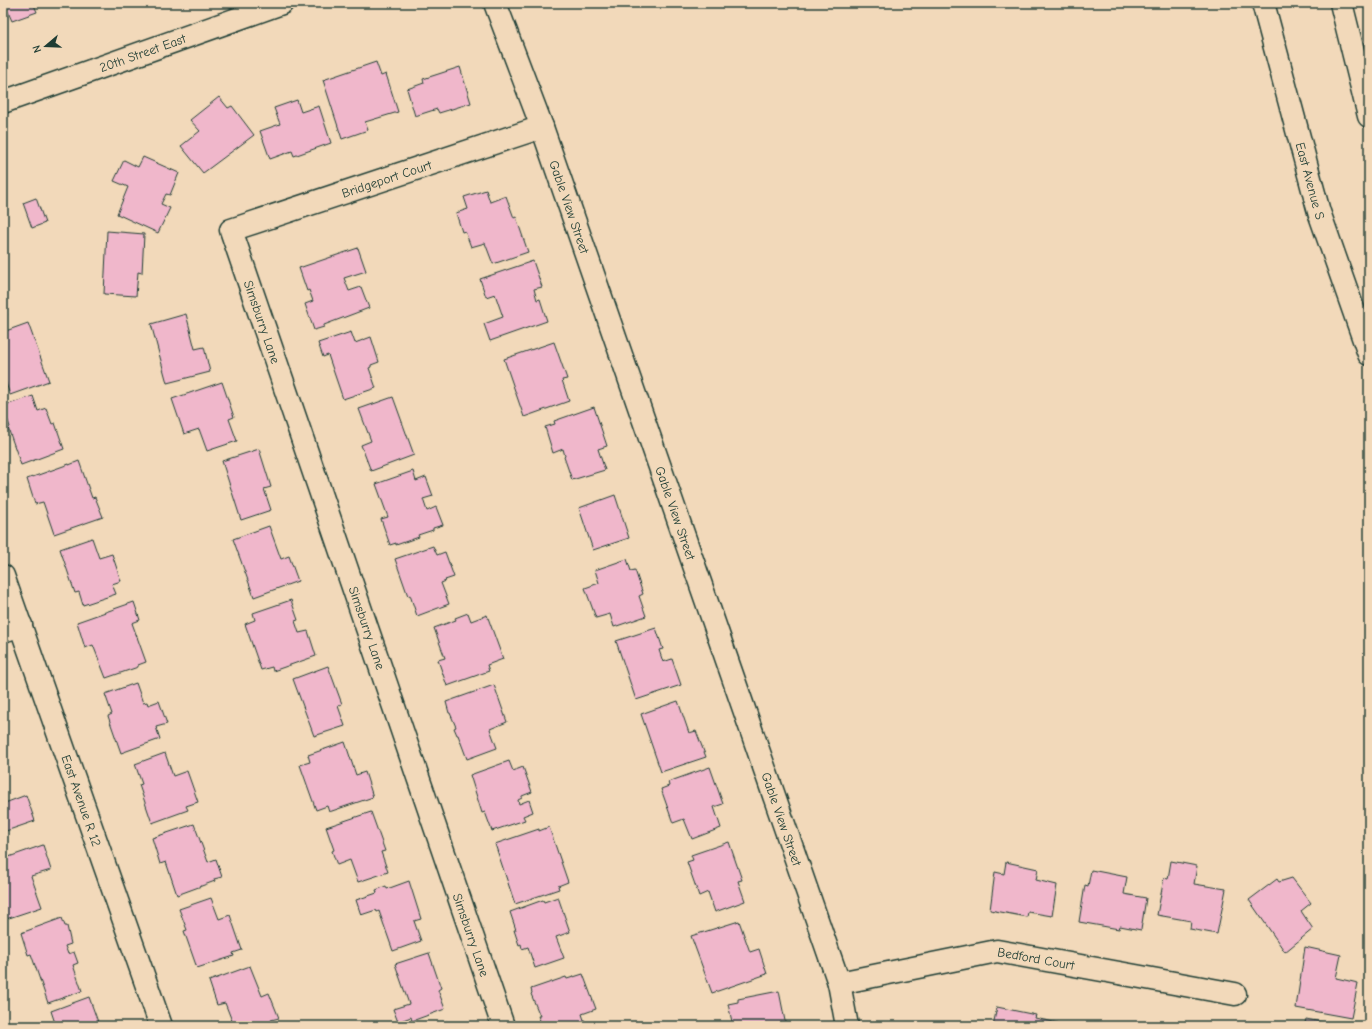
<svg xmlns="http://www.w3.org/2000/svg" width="1372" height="1029" viewBox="0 0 1372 1029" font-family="'Comic Neue',sans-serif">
  <rect width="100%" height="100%" fill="#f2d9ba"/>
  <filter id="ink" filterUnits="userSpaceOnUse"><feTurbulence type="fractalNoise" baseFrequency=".025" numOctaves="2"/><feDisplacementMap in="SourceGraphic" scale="8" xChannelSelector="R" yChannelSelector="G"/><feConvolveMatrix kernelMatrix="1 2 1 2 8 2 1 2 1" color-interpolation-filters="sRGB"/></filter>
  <g filter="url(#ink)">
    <!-- building -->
    <path fill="#f0b7cb" stroke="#1f3d34" d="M4 3H40L34 5 37 12 12 21Z
      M376 62 381 76 386 74 398 112 365 122 368 130 342 139 323 80Z
      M460 67 471 103 439 113 437 109 415 116 407 89 424 83 423 79Z
      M219 97 228 108 232 106 254 135 203 173 181 146 200 131 190 120Z
      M297 100 301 112 319 106 331 143 294 156 292 151 270 159 260 131 280 124 274 108Z
      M143 157 179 173 170 195 166 194 161 204 170 208 158 233 117 214 128 187 114 181 124 160 138 167Z
      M486 190 490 202 506 196 514 218 516 217 528 252 493 264 485 243 471 247 465 231 462 232 456 213 468 209 464 197Z
      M36 198 45 223 32 228 23 203Z
      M107 231 144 234 142 273 138 272 136 296 104 294Z
      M358 248 366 271 344 278 349 291 361 287 369 308 324 325V327L314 330 305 304 313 301 309 290 307 291 299 268Z
      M533 261 542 287 534 289 537 300 540 299 547 321 490 341 484 324 503 317 495 294 486 297 480 279Z
      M3 305 7 315 3 317Z
      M186 314 195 349 204 347 210 372 167 383 151 324Z
      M28 323 49 381 10 395 3 374V332Z
      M351 332 355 343 371 337 379 362 371 365V367L369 368 376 388 343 399 328 355 323 357 318 343Z
      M554 342 567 379 562 380 569 401 524 417 504 359Z
      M222 382 234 417 229 419 237 441 207 451 199 429 184 434 172 399Z
      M33 396 38 411 46 408 52 424 55 423 64 449 21 465 8 428 10 427 3 406Z
      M393 397 414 455 371 471 361 445 371 441 359 409Z
      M594 407 607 446 598 449 605 470 572 480 564 457 565 456 563 449 553 453 545 427 555 424 554 421Z
      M259 449 271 487 264 489 271 510 241 520 222 461Z
      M79 461 92 498 95 497 103 517 54 534 43 502 35 504 27 479 69 464V465Z
      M413 471 416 481 426 477 433 496 423 499 427 511 436 507 443 525 433 528V530L418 535 419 537 396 545V543L390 545 381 519 388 517 376 484Z
      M615 495 629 538 593 550 579 508Z
      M269 526 281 559 289 556 298 581 254 597 233 539Z
      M92 538 99 558 112 554 121 581 112 584 116 594 83 605 79 592 75 593 60 549Z
      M433 546 437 555 445 552 454 577 445 580 446 581 441 583 449 604 417 616 410 595 408 596 395 559Z
      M627 559 631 571 635 570 643 594 639 596 646 616 614 627 610 614 596 618 585 588 599 583 595 570Z
      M291 600 298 620 295 621 299 633 308 631 316 656 273 671 272 667 261 670 245 624 255 620 253 613Z
      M134 602 140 620 132 623 146 662 138 665V667L106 678 93 645 85 648 77 622Z
      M468 613 471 621 487 615 503 659 487 665 489 671 447 686 438 660 445 658 434 628 456 620 455 618Z
      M656 628 663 649 659 650 663 662 672 659 681 685 636 700 616 641Z
      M328 666 342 704 338 706 345 726 314 736 293 679Z
      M136 683 143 703 147 702 148 705 159 701 167 724 156 727 160 739 121 753 108 716 112 714 105 694Z
      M494 685 507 722 490 729 497 748 467 759 458 735H457L454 728 456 727 450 713H449L446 702Z
      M678 701 689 733 696 731 706 757 661 772 641 714Z
      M345 742 356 775 365 772 373 797 329 812 327 806 316 810 300 765 310 762 308 755Z
      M165 753 173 776 187 771 198 802 186 806 188 810 152 823 139 785 142 784 135 764Z
      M509 761 513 771 523 767 532 792 522 796V798L518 800 519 804 529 800 533 812 523 816 525 820 492 831 485 812 482 813 470 775Z
      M710 767 723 804 714 807 721 828 692 839 684 819 673 823 661 789 669 786 668 782Z
      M26 795 35 821 3 832V798L5 803Z
      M371 812 385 851 381 852 388 872 358 882 350 860 337 865 332 851 334 850 326 827Z
      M194 824 208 862 216 859 222 877 214 879 215 881 177 895 166 862 160 864 152 838Z
      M549 827 568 882 558 886 559 889 515 904 495 844 539 829V831Z
      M729 842 742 880 738 881 745 901 715 912 708 892 699 896 687 862 693 860 691 855Z
      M43 845 51 870 31 876 42 907 3 920V859Z
      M1171 861 1197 866 1194 884 1226 889 1217 934 1190 929 1191 921 1157 915 1164 878 1168 879Z
      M1006 862 1038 869 1036 880 1057 885 1052 916 1028 912 1027 917 990 910 995 872 1004 874Z
      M1091 870 1127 877 1124 894 1146 898 1141 930 1120 926 1119 929 1079 922 1085 885 1088 886Z
      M1292 878 1311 903 1301 911 1313 929 1285 952 1249 900 1277 879 1279 882Z
      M409 881 421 919 414 921 421 941 393 951 379 911 377 912 376 910 361 915 356 900 377 893 376 890 386 886 387 889Z
      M558 897 570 932 556 937 564 958 535 968 528 947 522 949 521 944 519 945 514 930H516L510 912 543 900 544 902Z
      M211 898 219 919 230 915 242 950 233 953 234 956 197 968 184 931 187 930 179 909Z
      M62 918 65 926H67L71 944 65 946 68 954 74 952 78 963 73 965 82 991 48 1003 31 954 28 955 21 933Z
      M739 921 750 952 759 949 767 974 712 993 691 936Z
      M1305 947 1341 955 1336 978 1358 983 1351 1018 1296 1008Z
      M429 953 441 988 438 990 445 1009 412 1021 411 1017 398 1022 393 1009 409 1004 395 964Z
      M250 966 262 996 269 993 279 1018 271 1020V1022L262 1026H234L225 1003 217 1005 209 981Z
      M583 974 596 1009 582 1014 586 1026 542 1025 538 1016H540L531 994 532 993 531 989 566 977 567 979Z
      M779 991 786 1026H733L728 1004 738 1002V999Z
      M89 997 98 1022 94 1023 95 1026H56L51 1011Z
      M997 1007 1036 1015 1035 1018 1058 1023V1026H993Z
      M1306 1019 1337 1025 1304 1026Z
      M447 1021 448 1026H434Z"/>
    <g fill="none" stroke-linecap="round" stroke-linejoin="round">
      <defs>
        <g id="minor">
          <path id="s1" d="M495 3 542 127 839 983 847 1026"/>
          <path id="s2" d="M3 576 161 1026"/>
          <path d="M3 631 21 625"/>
          <path id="s3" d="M839 983 997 951 1235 994"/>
          <path id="s4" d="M503 1026 231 230 542 127"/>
        </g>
        <g id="tertiary">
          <path id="s5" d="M3 102 282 3"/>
        </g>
        <g id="primary">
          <path id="s6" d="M1263 3 1319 212 1369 354"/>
          <path d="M1341 3 1369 116"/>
        </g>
      </defs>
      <!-- minor casing -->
      <use href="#minor" stroke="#1f3d34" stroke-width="25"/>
      <!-- tertiary casing -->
      <use href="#tertiary" stroke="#1f3d34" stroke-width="25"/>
      <!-- primary casing -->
      <use href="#primary" stroke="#1f3d34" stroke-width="25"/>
      <!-- minor -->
      <use href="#minor" stroke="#f2d9ba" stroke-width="22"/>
      <!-- tertiary -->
      <use href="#tertiary" stroke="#f2d9ba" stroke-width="22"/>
      <!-- primary -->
      <use href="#primary" stroke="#f2d9ba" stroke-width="22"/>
    </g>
  </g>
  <g text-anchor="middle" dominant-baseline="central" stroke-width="3" stroke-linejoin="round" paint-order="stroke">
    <!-- street labels -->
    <g font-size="13" fill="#1f3d34" stroke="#f2d9ba">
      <text stroke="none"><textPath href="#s5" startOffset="148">20th Street East</textPath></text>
      <text stroke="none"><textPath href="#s4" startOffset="1005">Bridgeport Court</textPath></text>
      <text stroke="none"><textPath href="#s6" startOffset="184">East Avenue S</textPath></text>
      <text stroke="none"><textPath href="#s1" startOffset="217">Gable View Street</textPath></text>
      <text transform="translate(262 322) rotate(71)">Simsburry Lane</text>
      <text stroke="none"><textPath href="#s1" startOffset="541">Gable View Street</textPath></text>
      <text transform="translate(367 628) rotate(71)">Simsburry Lane</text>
      <text stroke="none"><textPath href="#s2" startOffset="238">East Avenue R 12</textPath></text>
      <text stroke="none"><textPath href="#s1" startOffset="865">Gable View Street</textPath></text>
      <text transform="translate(471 935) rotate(71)">Simsburry Lane</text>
      <text stroke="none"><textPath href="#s3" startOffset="201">Bedford Court</textPath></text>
    </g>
  </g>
  <!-- margin -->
  <rect width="1372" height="1029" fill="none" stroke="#f2d9ba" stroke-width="16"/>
  <rect x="8" y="8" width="1356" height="1013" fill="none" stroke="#1f3d34" stroke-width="1.5" filter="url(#ink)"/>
  <!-- north arrow -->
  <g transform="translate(46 46) rotate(251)" stroke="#f2d9ba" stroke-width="3" paint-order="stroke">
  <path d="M0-3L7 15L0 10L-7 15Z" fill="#1f3d34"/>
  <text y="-6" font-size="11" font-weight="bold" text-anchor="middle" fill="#1f3d34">N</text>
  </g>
</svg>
